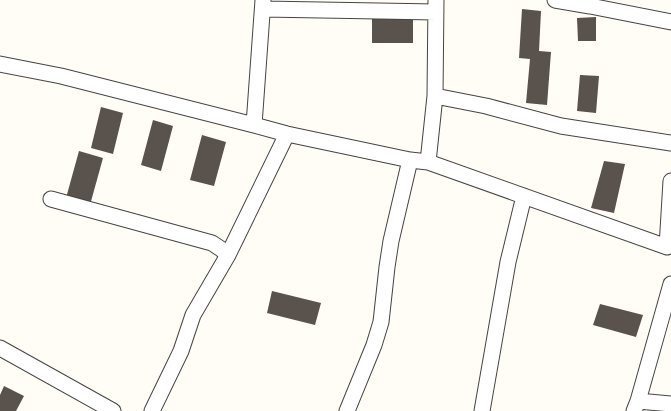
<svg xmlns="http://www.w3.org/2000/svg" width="671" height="411" viewBox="0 0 671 411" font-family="'Roboto Serif',serif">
  <rect width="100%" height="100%" fill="#fffdf5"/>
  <!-- building -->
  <path fill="#5a524d" d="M522 9 541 11 539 51 551 52 547 105 526 103 530 59 519 58Z
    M372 17H413V43H372Z
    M596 17V41H578L577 18Z
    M580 75 599 76 596 113 577 111Z
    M101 107 123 113 113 154 91 148Z
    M153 120 173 126 161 171 141 165Z
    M202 135 226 142 214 186 190 180Z
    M79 151 103 158 90 205 66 198Z
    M604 161 625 164 614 213 591 208Z
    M272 291 321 303 315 325 267 313Z
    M600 304 643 315 636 337 593 325Z
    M4 386 24 396 16 411H0V395Z"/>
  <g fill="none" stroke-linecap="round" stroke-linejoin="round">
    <defs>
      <path id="minor" d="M555 0 590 6 671 22
        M263 9 436 12
        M0 64 61 76 254 125 287 134 410 160 428 162 435 96 436 0
        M435 96 486 106 561 126 671 143
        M254 125 263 0
        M428 162 667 247 671 181
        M51 199 212 243 221 249 228 255
        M0 348 113 411
        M638 401 671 404
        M152 411 181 351 193 315 228 255 287 134
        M347 411 374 345 381 322 387 267 391 241 410 160
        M482 411 508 262 524 196
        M634 411 638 401 671 284"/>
    </defs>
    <!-- minor casing -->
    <use href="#minor" stroke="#444" stroke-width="17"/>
    <!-- minor -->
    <use href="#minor" stroke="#fff" stroke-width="15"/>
  </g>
</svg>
